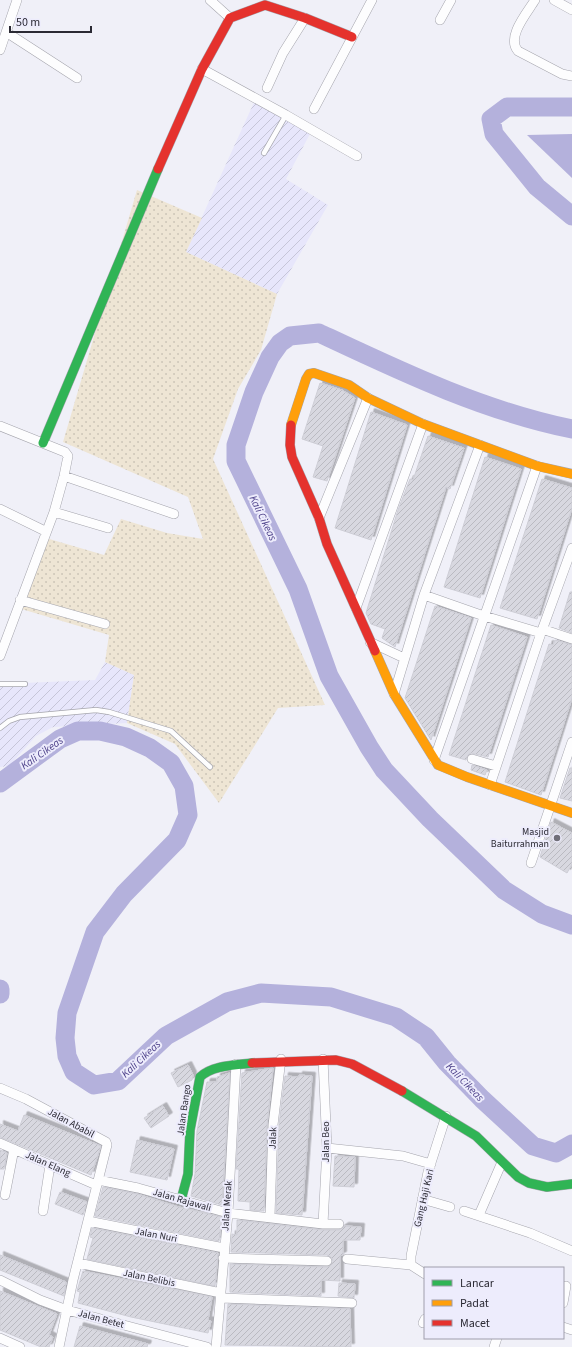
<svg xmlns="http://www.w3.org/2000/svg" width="572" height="1347" viewBox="0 0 572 1347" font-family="'Source Sans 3',sans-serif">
  <defs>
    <pattern id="industrial-furrows" width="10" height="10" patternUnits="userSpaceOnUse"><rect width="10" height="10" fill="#e7e6fb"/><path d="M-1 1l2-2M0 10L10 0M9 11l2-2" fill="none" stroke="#c6c5d8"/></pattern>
    <pattern id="grass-dots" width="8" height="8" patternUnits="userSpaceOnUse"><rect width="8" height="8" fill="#eee5d4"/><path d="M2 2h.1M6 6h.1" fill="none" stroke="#ccc5b7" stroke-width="1.8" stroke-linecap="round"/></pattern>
    <pattern id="building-hatch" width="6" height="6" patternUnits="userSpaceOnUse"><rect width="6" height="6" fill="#d8d8e0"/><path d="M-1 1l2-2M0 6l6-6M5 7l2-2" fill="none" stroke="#babac1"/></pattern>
    <filter id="shadow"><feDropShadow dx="3.5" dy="-3.5" stdDeviation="0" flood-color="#0004"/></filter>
  </defs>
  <rect width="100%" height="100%" fill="#f0f0f8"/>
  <!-- industrial -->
  <path fill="url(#industrial-furrows)" d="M256 98 311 132 286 179 328 205 277 294 186 252Z
    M105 662 134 675 127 723 53 727 36 736 9 766 0 767V684L95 680Z"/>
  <!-- grass -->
  <path fill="url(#grass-dots)" d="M137 190 202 218 186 252 277 294 261 350 238 389 213 459 325 705 278 708 219 803 175 744 127 723 134 675 105 662 109 635 18 608 46 538 104 555 121 519 167 533 203 539 188 497 63 442Z"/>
  <!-- water -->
  <path fill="#b4b1dc" d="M572 134V178L527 135Z"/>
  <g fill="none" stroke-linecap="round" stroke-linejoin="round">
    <!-- river -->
    <path stroke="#b4b1dc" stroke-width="19" d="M572 107H507L491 119 494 134 537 187 572 216
      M572 429C483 411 400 371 319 333L290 336 280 343 270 357 254 392 236 445V461L298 589 329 676 369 747 384 770 430 819 504 890 542 914 572 925
      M0 783 60 739 78 731H100L126 737 150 748 171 763 184 786 188 815 177 840 124 894 95 932 67 1013 65 1038 67 1056 74 1072 94 1085 118 1081 166 1036 227 1002 261 993 331 997 396 1017 426 1037 447 1063 482 1099 533 1146 556 1153 572 1144
      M0 989V994"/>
  </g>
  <!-- building -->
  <path fill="url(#building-hatch)" stroke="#ceced6" filter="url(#shadow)" d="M320 383 342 390 355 398 327 481 313 477 323 446 302 439Z
    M371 412 407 425 371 540 335 528Z
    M428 436 464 448 450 489 446 487 395 647 382 638 385 629 371 624 366 613 398 510 410 479 413 480Z
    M485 457 521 469 480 598 444 587Z
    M542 479 572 488V508L537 619 500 608Z
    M570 592H572V633L559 628Z
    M435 606 471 618 431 740 405 698Z
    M491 625 527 637 488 757 471 753 468 755 466 760 449 755Z
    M555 640 572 645V698L541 795 505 782 549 644 553 645Z
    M472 765 487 770 485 775 471 770Z
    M570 768H572V801L560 798Z
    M551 822 572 833V864L567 873 540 857Z
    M188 1065 193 1075 192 1080 178 1087 171 1073Z
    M273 1068 267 1125 264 1211 250 1210V1202L238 1201 239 1169H236L242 1073Z
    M230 1073 222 1205 191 1196 195 1174 197 1131 207 1082H217V1077Z
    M299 1075 312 1076 302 1215 276 1213 279 1125 285 1076 299 1077Z
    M163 1106 169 1116 151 1128 144 1118Z
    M24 1115 101 1146 91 1175 0 1137V1124L18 1131Z
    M137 1140 174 1149 167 1180 130 1172Z
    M0 1150 7 1153 4 1169H0Z
    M335 1156 355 1157 354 1187 333 1186Z
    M103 1187 137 1194 179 1207 222 1217 219 1241 95 1216Z
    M60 1192 87 1202 83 1215 55 1204Z
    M237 1220 323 1230H339L345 1226 361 1227 360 1240H343V1255L340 1256V1281L321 1280V1296L230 1292V1264L327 1267 330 1266 333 1262 332 1258 327 1255 231 1252 232 1234 237 1235Z
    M92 1228 218 1253 215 1286 87 1259 93 1238 90 1237Z
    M0 1255 66 1282 64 1296 0 1270Z
    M83 1271 212 1297 208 1320 211 1321 208 1333 131 1317 78 1303 80 1292 77 1291Z
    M339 1283 355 1284 354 1298 338 1296Z
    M0 1291 57 1314 49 1335 53 1337 49 1347H41L0 1330Z
    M228 1304 350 1309 351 1347 225 1345Z
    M80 1326 148 1344 147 1347H74Z"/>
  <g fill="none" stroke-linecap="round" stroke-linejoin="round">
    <defs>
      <path id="lane" d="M264 153 286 115
        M0 684H25
        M0 728 9 721 20 717 96 710 109 712 171 731 210 767"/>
      <path id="street" d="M210 0 230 18
        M535 0C527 13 506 37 518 51L562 74 572 76
        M554 0 572 10
        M440 20 451 0
        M6 32 77 78
        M0 50 17 0
        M202 69 286 115 357 156
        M267 88 283 53 305 18
        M314 109 372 0
        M0 426 65 452 68 456 64 476 54 512 0 656
        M64 476 174 514
        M0 509 45 531
        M54 512 108 528
        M319 518 368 398
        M424 595 481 615 541 633 545 630 572 639
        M20 600 105 624
        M356 608 423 424
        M370 642 404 658
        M394 694 424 595 480 445
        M472 759 496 766
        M434 760 537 466
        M490 785 541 633 572 548
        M531 863 572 742
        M0 1088 26 1099 106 1142 107 1145 73 1280 59 1347
        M0 1143 96 1185
        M327 1148 403 1156 431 1164
        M98 1180 138 1188 228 1213 323 1224H339
        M5 1195 14 1149
        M422 1199 450 1207
        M43 1211 50 1165
        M464 1211 530 1233 572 1251
        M479 1215 502 1162
        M270 1216 273 1125 281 1059
        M88 1221 224 1248
        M323 1224 327 1148 323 1059
        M223 1258 327 1261
        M347 1259 411 1265
        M78 1263 221 1293
        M425 1274 411 1265V1256L428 1172 446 1116
        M0 1280 40 1300 67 1310 207 1347
        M221 1298 352 1303
        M563 1303 566 1286
        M423 1323 425 1319
        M563 1327 572 1330
        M0 1338 20 1347
        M216 1347 228 1213 236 1064
        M494 1347 497 1338"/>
      <path id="fast" d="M43 443 158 169
        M402 1091 476 1136 518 1177 529 1183 547 1187 572 1184
        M181 1200 188 1174 190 1130 200 1077C212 1065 236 1065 252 1063"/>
      <path id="slow" d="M291 425 306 379 309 374 314 373 349 385 368 398 423 424 537 466 572 474
        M375 651 394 694 438 765 467 777 572 813"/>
      <path id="jam" d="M158 169 202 69 230 18 265 5 305 18 352 37
        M291 425 290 445 292 457 319 518 327 544 375 651
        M252 1063 336 1060 352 1064 402 1091"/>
    </defs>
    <!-- lane casing -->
    <use href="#lane" stroke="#a5a5ad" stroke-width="6"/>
    <!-- street casing -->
    <use href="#street" stroke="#a5a5ad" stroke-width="10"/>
    <!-- fast casing -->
    <use href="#fast" stroke="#a5a5ad" stroke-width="10"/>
    <!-- slow casing -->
    <use href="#slow" stroke="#a5a5ad" stroke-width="10"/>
    <!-- jam casing -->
    <use href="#jam" stroke="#a5a5ad" stroke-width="10"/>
    <!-- lane -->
    <use href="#lane" stroke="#fdfdfe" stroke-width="4.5"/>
    <!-- street -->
    <use href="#street" stroke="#fdfdfe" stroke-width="9"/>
    <!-- fast -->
    <use href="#fast" stroke="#30b455" stroke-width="9"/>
    <!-- slow -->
    <use href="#slow" stroke="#ff9f0a" stroke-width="9"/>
    <!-- jam -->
    <use href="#jam" stroke="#e5322d" stroke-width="9"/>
  </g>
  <!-- markers -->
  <circle fill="#706f79" stroke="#edecfc" stroke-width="1.5" cx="557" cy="838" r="4"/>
  <g text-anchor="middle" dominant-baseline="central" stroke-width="4" stroke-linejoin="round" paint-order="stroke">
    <!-- poi labels -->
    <g font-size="10" fill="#2b2a34" stroke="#edecfc" text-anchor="end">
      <text x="549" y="832">Masjid<tspan x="549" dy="12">Baiturrahman</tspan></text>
    </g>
    <!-- street labels -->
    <g font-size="10" fill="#2b2a34" stroke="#edecfc">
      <text transform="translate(184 1110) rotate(-82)">Jalan Bango</text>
      <text transform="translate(71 1123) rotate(28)">Jalan Ababil</text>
      <text transform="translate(273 1138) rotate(-88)">Jalak</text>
      <text transform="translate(326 1142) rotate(-90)">Jalan Beo</text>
      <text transform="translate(48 1164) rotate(24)">Jalan Elang</text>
      <text transform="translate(424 1198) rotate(-77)">Gang Haji Kari</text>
      <text transform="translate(182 1200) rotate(16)">Jalan Rajawali</text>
      <text transform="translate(227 1206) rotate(-86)">Jalan Merak</text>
      <text transform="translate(156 1235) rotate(11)">Jalan Nuri</text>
      <text transform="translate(149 1278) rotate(12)">Jalan Belibis</text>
      <text transform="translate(101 1319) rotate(15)">Jalan Betet</text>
    </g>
    <!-- water labels -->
    <g font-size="11" font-style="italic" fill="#4e428a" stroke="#edecfc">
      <text transform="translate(263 518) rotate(64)">Kali Cikeas</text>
      <text transform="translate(42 753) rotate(-35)">Kali Cikeas</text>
      <text transform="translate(141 1059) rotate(-43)">Kali Cikeas</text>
      <text transform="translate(465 1082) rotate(46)">Kali Cikeas</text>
    </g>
  </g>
  <!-- legend -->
  <rect x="424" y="1267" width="140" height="72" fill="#edecfc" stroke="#9f9eac"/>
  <rect x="432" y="1280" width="20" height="6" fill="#30b455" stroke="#9f9eac"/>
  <text x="460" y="1287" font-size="12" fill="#2b2a34">Lancar</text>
  <rect x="432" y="1300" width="20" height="6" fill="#ff9f0a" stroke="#9f9eac"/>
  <text x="460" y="1307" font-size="12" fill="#2b2a34">Padat</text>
  <rect x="432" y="1320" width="20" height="6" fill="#e5322d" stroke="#9f9eac"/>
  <text x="460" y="1327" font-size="12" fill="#2b2a34">Macet</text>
  <!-- scale -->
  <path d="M10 26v6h81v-6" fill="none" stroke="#2b2a34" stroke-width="2"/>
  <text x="16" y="26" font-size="12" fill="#2b2a34" stroke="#edecfc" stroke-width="3" paint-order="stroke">50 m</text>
</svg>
